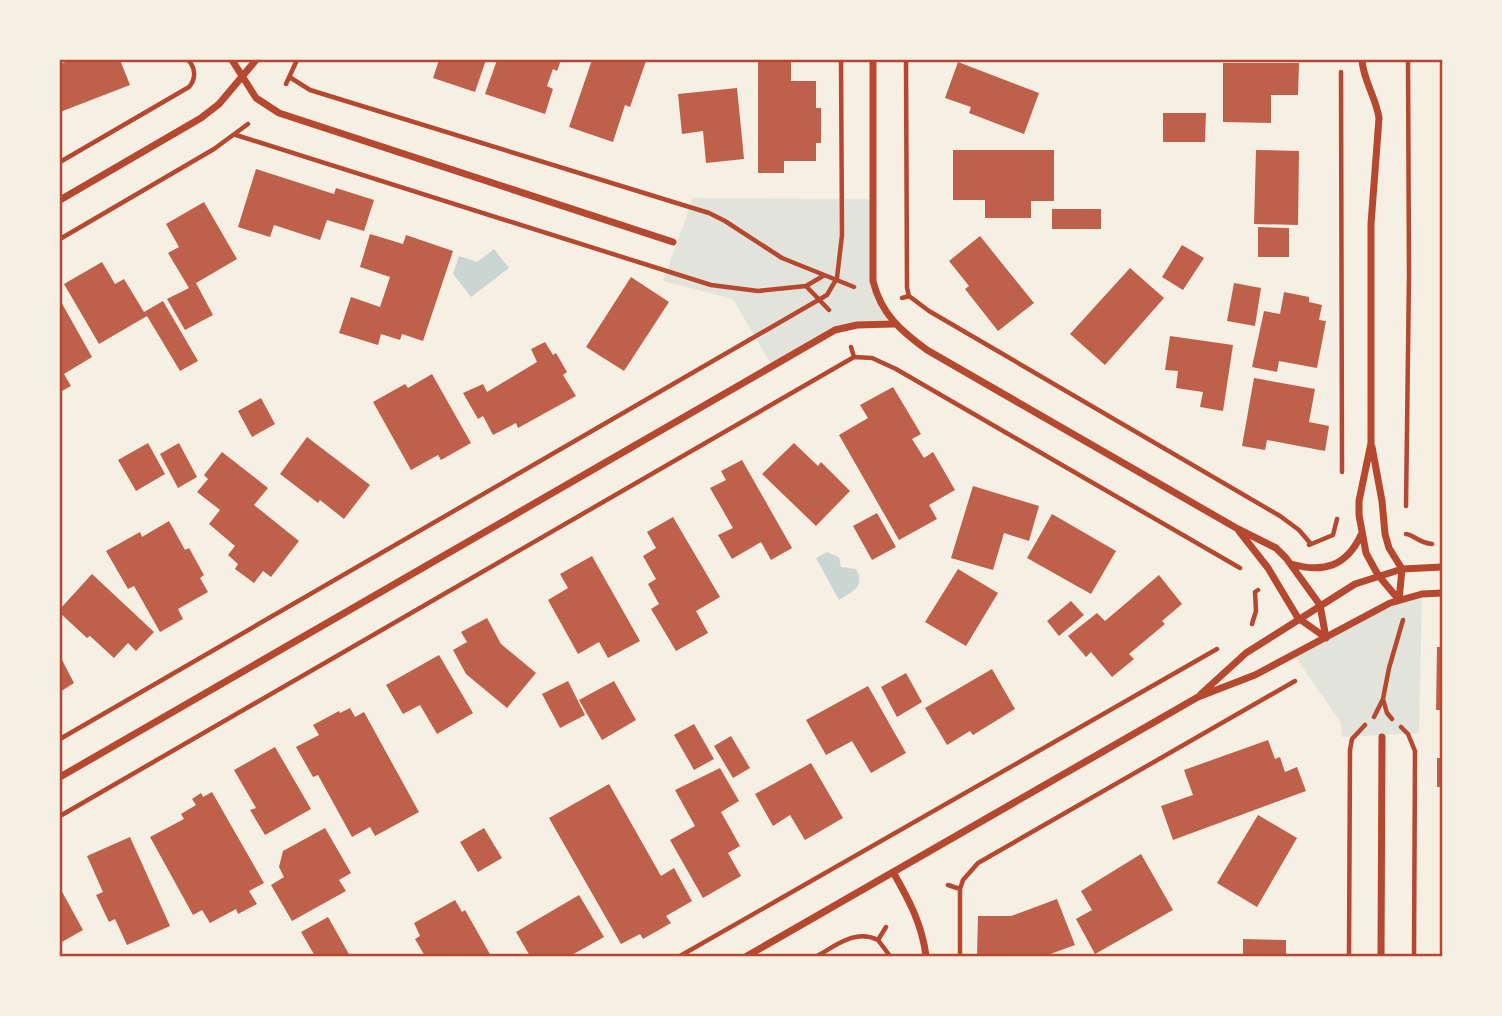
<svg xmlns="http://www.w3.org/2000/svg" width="1502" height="1016" viewBox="0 0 1502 1016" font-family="Lato,sans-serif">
  <rect width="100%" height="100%" fill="#f6efe4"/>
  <!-- green -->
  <path fill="#e2e4dc" d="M693 198 873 199V281L894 324 845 326 772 366 733 299 663 281Z
    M1422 594 1419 733 1342 737 1341 723 1294 655 1368 614Z"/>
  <!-- water -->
  <path fill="#c9d6d2" d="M494 249 509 268 471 297 453 274 459 256 477 262Z
    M827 552 839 557 841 567 856 569C866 587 852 592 839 600L816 558Z"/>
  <!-- building -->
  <path fill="#bf614a" d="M71 60H120L130 85 60 112V64Z
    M439 60H486L475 92 433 78Z
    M497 60H561L557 71 553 69 547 86 553 89 545 114 485 94Z
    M592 60 646 61 630 107 625 105 613 142 569 127Z
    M758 60H791V81H816V108H821V143H816V161H784V173H758Z
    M958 62 1039 93 1024 134 969 113 971 107 945 98Z
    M1223 63H1299L1298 95H1271V123L1223 122Z
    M737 88 744 159 706 163 703 131 682 134 678 94Z
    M1163 113H1206L1205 142H1163Z
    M953 150H1054V201H1031V218H985V200H953Z
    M1256 150 1299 151 1298 225 1254 224Z
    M256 169 334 194 336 188 374 200 364 231 327 220 320 240 274 225 270 237 238 227Z
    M204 202 237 259 196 283 213 315 185 330 167 299 189 288 168 253 179 247 166 224Z
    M1052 209H1101V229H1052Z
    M1258 227 1289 228V257H1258Z
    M370 234 403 244 406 235 453 251 423 341 402 334 400 340 381 334 378 345 339 333 351 297 380 307 390 277 360 267Z
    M980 236 1034 303 998 331 965 289 969 286 949 261Z
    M1182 245 1204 258 1183 290 1162 277Z
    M102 262 115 284 124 279 144 312 163 301 198 361 180 371 147 316 99 344 64 284Z
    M1130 268 1164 298 1105 365 1070 334Z
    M631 277 669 302 624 371 586 347Z
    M1234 283 1261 288 1255 326 1227 321Z
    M1284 292 1309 297V302L1322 305 1319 320 1326 321 1317 368 1279 361 1277 372 1252 367 1264 311 1280 314Z
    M60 300 92 357 64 374 71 386 60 392Z
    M1170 336 1233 345 1223 411 1200 407 1203 392 1176 388 1178 371 1165 370Z
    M545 342 553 355 556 353 567 372 563 375 576 396 518 428 516 423 493 435 483 416 478 419 463 393 483 384 487 392 537 362 531 349Z
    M432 374 471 443 441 460 438 455 411 470 373 402 405 384 408 388Z
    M1254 378 1315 389 1309 422 1329 426 1325 451 1267 440 1265 450 1242 446Z
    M893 387 921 434 912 439 924 458 933 452 955 490 929 505 937 519 899 540 839 435 868 418 860 405Z
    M261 398 275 424 252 437 238 411Z
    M307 437 370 485 344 519 320 500 318 503 280 474Z
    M148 443 165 474 136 491 118 460Z
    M179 443 197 477 178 488 160 454Z
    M794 443 818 466 821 462 850 491 816 526 762 474Z
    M222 452 268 488 254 505 299 541 271 577 263 571 254 583 235 569 238 564 228 555 235 546 209 524 220 510 197 492 208 479 204 475Z
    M742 460 792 548 771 560 761 542 732 559 718 535 733 528 710 488 726 480 721 471Z
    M973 486 1039 506 1029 541 1004 533 993 570 951 558Z
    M877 513 896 547 872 560 853 526Z
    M1052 514 1116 551 1091 594 1027 558Z
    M673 517 720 597 696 611 708 633 676 651 651 609 659 604 648 584 656 579 643 556 656 548 647 532Z
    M169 521 185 550 189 548 204 575 200 578 208 592 178 609 183 619 160 632 134 586 128 589 106 551 140 532 142 537Z
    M592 556 640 641 608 658 599 642 578 654 548 600 568 588 560 574Z
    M958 569 998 593 966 646 925 622Z
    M92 574 154 632 136 651 128 643 114 658 90 636 87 638 60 613V609Z
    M1159 575 1182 604 1162 621 1165 624 1129 654 1134 659 1112 677 1091 652 1086 657 1068 636 1097 613 1105 621Z
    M1071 601 1084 615 1059 636 1047 621Z
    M487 618 501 644 536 673 507 708 466 674 453 650 467 642 461 632Z
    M1437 647H1442V710H1436Z
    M439 655 473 713 437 734 420 705 403 714 386 685Z
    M60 656 74 683 60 692Z
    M992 669 1015 709 973 735 970 731 947 745 925 708Z
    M906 673 922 702 897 717 881 687Z
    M568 681 585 715 560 728 542 694Z
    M614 681 636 720 602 740 579 700Z
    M868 686 906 753 871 773 852 741 826 755 806 720Z
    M350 708 355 717 364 712 419 812 375 836 370 827 352 837 318 775 313 777 296 747 319 735 313 725 339 711 340 713Z
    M694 724 714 759 694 770 674 735Z
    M731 736 750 768 733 778 714 746Z
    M1268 740 1275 759 1280 757 1285 772 1297 767 1306 791 1173 840 1161 806 1193 795 1184 770Z
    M275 747 311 809 265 835 250 810 256 808 234 770Z
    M1437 758H1442V787H1437Z
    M811 763 843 818 805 840 790 815 773 826 755 794Z
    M720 768 739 801 721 812 740 846 728 853 741 876 703 898 670 840 695 826 675 790Z
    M609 784 661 876 674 868 692 901 666 916 671 923 643 939 640 934 621 944 549 818Z
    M212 792 264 883 249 891 257 904 238 914 236 909 210 923 202 910 193 915 150 837 184 819 181 814 196 805 192 799 201 793 203 797Z
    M1258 815 1297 838 1257 907 1217 883Z
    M325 828 351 873 339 880 346 891 292 921 271 885 284 877 279 867 283 851Z
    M484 828 502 858 478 872 460 842Z
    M130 837 170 926 127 945 115 919 109 922 96 895 103 892 87 856Z
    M1141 854 1173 910 1095 954 1076 919 1092 910 1081 891Z
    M60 888 83 930 60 943Z
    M579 895 604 937 570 956 566 954 561 956H530L516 932Z
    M1057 899 1075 945 1045 956H977L978 916H1011Z
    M455 900 462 912 465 910 491 956H425L415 939 420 936 414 923Z
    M328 917 350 956H315L301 932Z
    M1243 939 1286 940V956H1243Z"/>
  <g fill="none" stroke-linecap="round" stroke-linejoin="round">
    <!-- path -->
    <path stroke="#b5482f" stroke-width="4.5" d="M906 60 907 288 909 296
      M1341 72 1342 472
      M291 78 310 90 709 213 725 221 782 258 854 287
      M286 84 297 60
      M236 135 711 285 758 291 806 286 829 310
      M60 162 189 87C196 79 196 68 188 60
      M60 239 214 149 248 124
      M806 286 823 276
      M902 298 909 296 929 311 1280 516 1299 530 1311 544
      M851 347 854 357 872 358 896 369 1240 568
      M1406 506 1409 275 1408 60
      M1406 534C1414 535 1419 543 1432 544
      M1333 535 1337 519
      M1309 545 1333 535
      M1252 624 1256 611 1255 592 1258 590
      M1383 699 1387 713 1392 719
      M1374 717 1383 699 1389 668 1403 620
      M1401 727 1408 734 1415 751 1414 956
      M60 739 827 295 837 278 842 235 841 60
      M60 816 854 357
      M948 885 960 889 963 880 978 863 1295 681
      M878 940 890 956
      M680 956 1217 649
      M817 956C837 945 855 929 878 940L886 927
      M960 956V889
      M1349 956 1350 750 1352 739 1365 725"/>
    <!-- minor -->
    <path stroke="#b5482f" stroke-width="7" d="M232 60 256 98 279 113 673 242
      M873 60V281C881 314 901 331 927 350L1238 529 1276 548 1286 558 1320 605 1326 638
      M1362 60C1363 80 1376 97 1379 118L1371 224V443L1359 501V515L1366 553 1378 575 1399 600
      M60 200 201 118 219 104 256 60
      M1372 447 1382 501 1385 534 1389 548 1402 569
      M1239 531 1268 568 1298 618 1325 637
      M1291 564C1323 573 1346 567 1361 535
      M1399 600 1402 569
      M1201 694 1246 653 1355 584 1402 569 1442 567
      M60 777 835 330 857 325 894 324
      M893 872C909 900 922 924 926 956
      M747 956 1198 697 1255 675 1390 603 1422 594 1442 593
      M1381 956 1382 737"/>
  </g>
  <!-- border -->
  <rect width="1502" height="1016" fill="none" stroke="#f6efe4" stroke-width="122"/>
  <rect x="61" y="61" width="1380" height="894" fill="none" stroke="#b5482f" stroke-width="2.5"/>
</svg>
